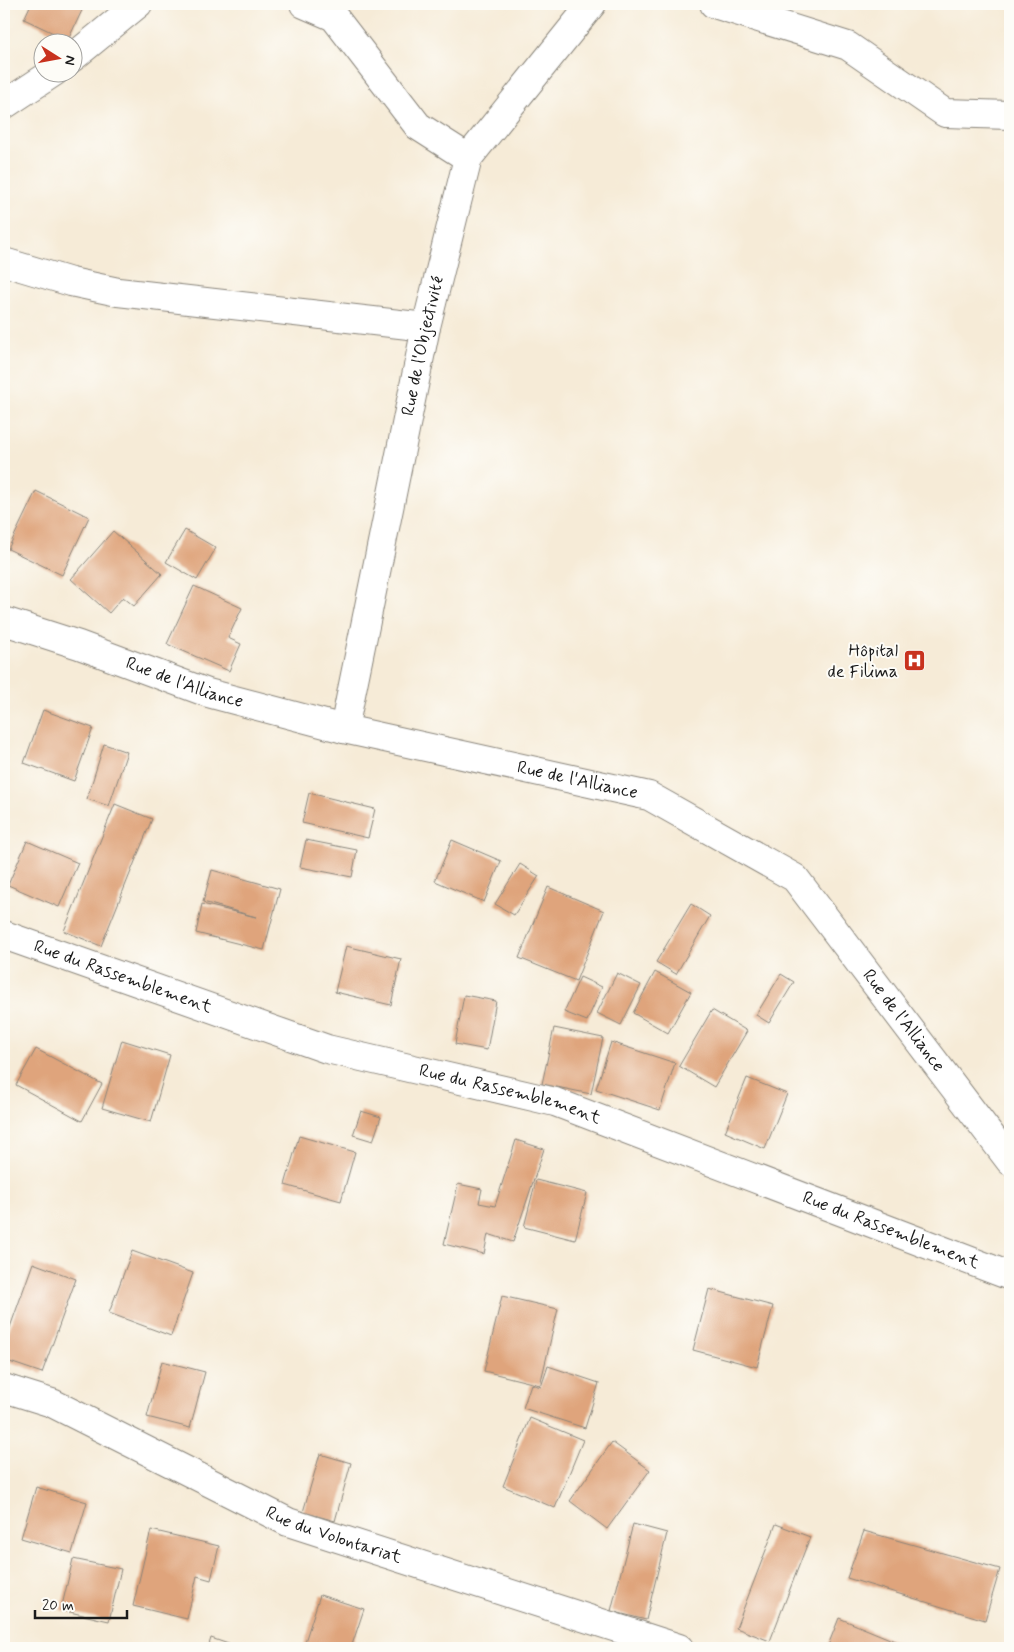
<svg xmlns="http://www.w3.org/2000/svg" width="1014" height="1652" viewBox="0 0 1014 1652" font-family="Mynerve,sans-serif">
  <rect width="100%" height="100%" fill="#fdfcf7"/>
  <filter id="ink" filterUnits="userSpaceOnUse"><feTurbulence type="fractalNoise" baseFrequency=".02" numOctaves="2"/><feDisplacementMap in="SourceGraphic" scale="10" xChannelSelector="R" yChannelSelector="G"/><feConvolveMatrix kernelMatrix="1 2 1 2 8 2 1 2 1" color-interpolation-filters="sRGB"/></filter>
  <filter id="wash" filterUnits="userSpaceOnUse"><feTurbulence type="fractalNoise" baseFrequency=".0096" numOctaves="4" result="noise"/><feDisplacementMap in="SourceGraphic" scale="20" xChannelSelector="R" yChannelSelector="G"/><feGaussianBlur stdDeviation="1.12" result="paint"/><feColorMatrix in="noise" values="0 0 0 0 0 0 0 0 0 0 0 0 0 0 0 0 0 1.4 0 .05"/><feComposite in="paint" operator="in"/></filter>
  <g filter="url(#wash)">
    <rect width="100%" height="100%" fill="#f6ebd7"/>
    <g id="blocks">
      <!-- building -->
      <path fill="#dfa47b" d="M31 4H85L68 40 24 19Z
        M36 491 89 517 62 575 8 549Z
        M185 530 216 548 197 580 166 562Z
        M113 531 162 574 134 606 123 597 109 613 71 579Z
        M194 586 242 608 228 638 241 644 229 671 167 644Z
        M43 710 93 728 74 781 24 763Z
        M104 744 127 752 109 806 87 799Z
        M309 793 375 809 368 838 302 823Z
        M115 804 152 819 101 946 64 931Z
        M306 840 357 850 352 877 300 867Z
        M452 840 501 861 484 902 435 881Z
        M27 841 78 863 59 907 8 885Z
        M520 864 539 876 514 915 495 904Z
        M212 870 280 889 264 950 196 933 202 904 256 917 203 902Z
        M548 887 604 911 576 981 519 958Z
        M691 904 710 916 676 974 656 962Z
        M346 946 401 959 391 1005 335 992Z
        M655 972 691 992 668 1033 633 1013Z
        M617 973 641 985 621 1025 597 1013Z
        M781 974 794 982 769 1023 756 1015Z
        M580 977 602 987 587 1021 564 1012Z
        M464 995 496 1001 487 1050 455 1044Z
        M712 1010 747 1031 714 1087 679 1066Z
        M554 1028 603 1038 591 1094 542 1084Z
        M122 1040 170 1055 151 1122 102 1108Z
        M611 1042 675 1063 660 1110 596 1089Z
        M36 1049 102 1084 82 1121 16 1085Z
        M747 1078 787 1094 765 1149 725 1132Z
        M361 1111 381 1117 373 1141 353 1135Z
        M299 1136 355 1152 341 1201 285 1185Z
        M516 1140 544 1149 513 1242 488 1234 484 1254 444 1244 458 1184 482 1189 479 1203 495 1206Z
        M536 1180 587 1193 575 1240 524 1227Z
        M132 1251 193 1273 171 1336 109 1313Z
        M33 1263 76 1279 42 1373 4 1360V1344Z
        M709 1289 773 1306 757 1367 693 1350Z
        M502 1296 558 1309 540 1385 484 1371Z
        M162 1361 205 1372 190 1428 147 1417Z
        M548 1366 599 1383 585 1428 523 1408 531 1384 541 1387Z
        M530 1418 583 1440 555 1508 503 1486Z
        M612 1442 650 1470 607 1529 570 1501Z
        M320 1454 351 1463 335 1521 303 1512Z
        M36 1487 87 1502 72 1553 21 1538Z
        M633 1524 667 1533 646 1620 611 1611Z
        M776 1524 810 1537 770 1641 736 1628Z
        M151 1530 219 1546 211 1580 197 1576 187 1619 133 1606Z
        M864 1531 1000 1569 985 1620 847 1578Z
        M73 1559 121 1569 109 1621 61 1610Z
        M320 1595 364 1609 351 1648H303Z
        M839 1618 902 1644 900 1648H827Z
        M211 1638 240 1648H208Z"/>
    </g>
  </g>
  <g filter="url(#ink)">
    <use href="#blocks" fill-opacity="0" stroke="#89847a" stroke-width="1"/>
    <g fill="none" stroke-linecap="round" stroke-linejoin="round">
      <defs>
        <g id="minor">
          <path d="M304 4 334 17 418 126 468 158"/>
          <path d="M714 4 848 46 945 113 1010 115"/>
          <path d="M72 58 138 4"/>
          <path d="M4 105 54 72"/>
          <path d="M4 262 71 282 118 292 426 327"/>
          <path id="s1" d="M4 621 79 645 208 693 344 729 649 796 795 878 1010 1161"/>
          <path id="s2" d="M344 729 426 327 468 158 592 4"/>
          <path id="s3" d="M4 935 327 1049 555 1102 1010 1276"/>
          <path id="s4" d="M4 1388 52 1403 288 1522 679 1648"/>
        </g>
      </defs>
      <!-- minor casing -->
      <use href="#minor" stroke="#89847a" stroke-width="30"/>
      <!-- minor -->
      <use href="#minor" stroke="#fff" stroke-width="28"/>
    </g>
  </g>
  <!-- icons -->
  <defs>
    <symbol id="hospital-square" viewBox="-11 -11 22 22"><rect x="-9" y="-9" width="18" height="18" rx="4" fill="#c8321e" stroke="#fdfcf7"/><path d="M-5-5h3v3.5h4V-5h3V5h-3V1.5h-4V5h-3Z" fill="#fff"/></symbol>
  </defs>
  <g fill-rule="evenodd">
    <use href="#hospital-square" x="902" y="648" width="25" height="25"/>
  </g>
  <g text-anchor="middle" dominant-baseline="central" stroke-width="4" stroke-linejoin="round" paint-order="stroke">
    <!-- street labels -->
    <g font-size="18" fill="#1c1c1c" stroke="#fdfcf7">
      <text stroke="none"><textPath href="#s2" startOffset="391">Rue de l'Objectivité</textPath></text>
      <text stroke="none"><textPath href="#s1" startOffset="191">Rue de l'Alliance</textPath></text>
      <text stroke="none"><textPath href="#s1" startOffset="596">Rue de l'Alliance</textPath></text>
      <text stroke="none"><textPath href="#s3" startOffset="126">Rue du Rassemblement</textPath></text>
      <text stroke="none"><textPath href="#s1" startOffset="1016">Rue de l'Alliance</textPath></text>
      <text stroke="none"><textPath href="#s3" startOffset="531">Rue du Rassemblement</textPath></text>
      <text stroke="none"><textPath href="#s3" startOffset="936">Rue du Rassemblement</textPath></text>
      <text stroke="none"><textPath href="#s4" startOffset="362">Rue du Volontariat</textPath></text>
    </g>
    <!-- poi labels -->
    <g font-size="18" fill="#1c1c1c" stroke="#fdfcf7" text-anchor="end">
      <text x="898" y="651">Hôpital<tspan x="898" dy="21">de Filima</tspan></text>
    </g>
  </g>
  <!-- margin -->
  <rect width="1014" height="1652" fill="none" stroke="#fdfcf7" stroke-width="20"/>
  <!-- north arrow -->
  <g transform="translate(58 58) rotate(101)"><circle r="24" fill="#fdfcf7" stroke="#a3a29f"/>
  <path d="M0-4L9 19L0 12L-9 19Z" fill="#c8321e"/>
  <text y="-8" font-size="14" font-weight="bold" text-anchor="middle" fill="#1c1c1c">N</text>
  </g>
  <!-- scale -->
  <path d="M35 1610v8h92v-8" fill="none" stroke="#1c1c1c" stroke-width="2.5"/>
  <text x="42" y="1610" font-size="15" fill="#1c1c1c" stroke="#fdfcf7" stroke-width="4" paint-order="stroke">20 m</text>
</svg>
